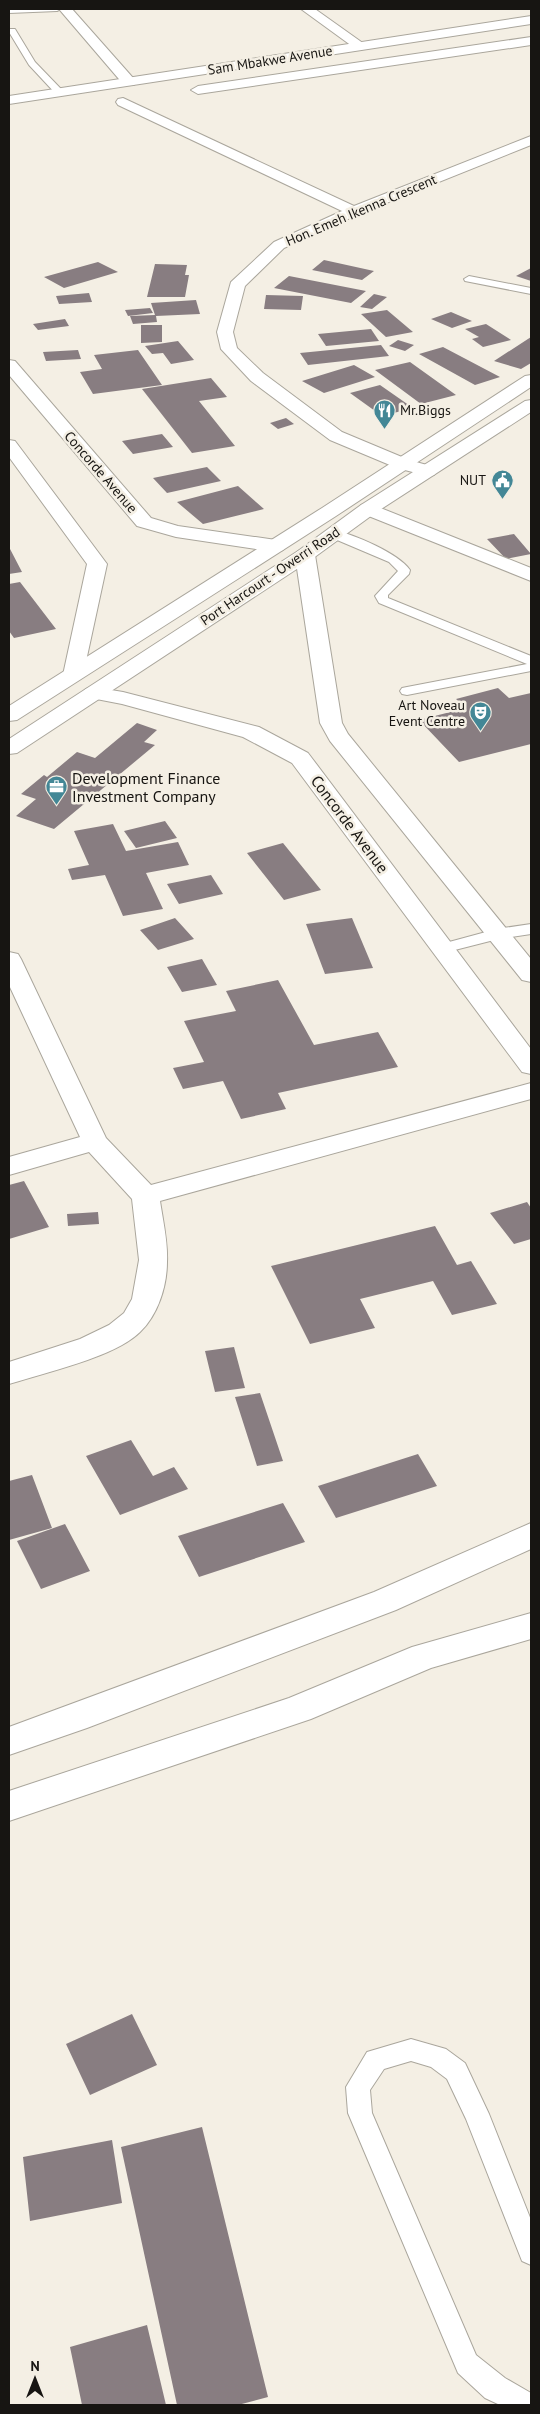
<svg xmlns="http://www.w3.org/2000/svg" width="540" height="2414" viewBox="0 0 540 2414" font-family="'PT Sans',sans-serif">
  <rect width="100%" height="100%" fill="#f4efe4"/>
  <!-- building -->
  <path fill="#887d81" d="M324 260 374 271 362 280 312 270Z
    M98 262 118 272 64 288 44 277Z
    M155 264 187 265 185 275H189L185 297H147Z
    M531 268V281L516 276Z
    M289 276 366 291 351 303 274 288Z
    M89 293 92 302 59 304 56 296Z
    M374 294 387 297 372 309 360 307Z
    M266 295 303 296 301 310 264 309Z
    M196 300 200 314 156 316 157 322 133 324 130 316 155 315 151 303Z
    M150 308 153 313 128 316 125 310Z
    M387 310 413 332 386 337 361 314Z
    M451 312 472 321 452 328 431 319Z
    M65 319 69 326 38 330 33 324Z
    M486 324 511 340 483 347 472 339 479 337 465 329Z
    M141 325H162V342L141 343Z
    M371 329 379 341 326 346 318 334Z
    M531 337V363L521 369 494 361Z
    M398 340 414 345 405 351 389 346Z
    M178 341 194 360 171 364 163 353 152 354 145 346Z
    M381 345 389 356 308 365 300 353Z
    M443 347 500 377 475 385 419 354Z
    M78 350 81 359 46 361 43 352Z
    M138 350 162 385 93 394 80 372 102 369 94 355Z
    M410 362 456 395 421 404 375 370Z
    M354 365 375 377 324 393 302 381Z
    M211 378 227 397 199 401 235 446 192 453 142 389Z
    M380 385 413 408 382 416 350 393Z
    M286 418 294 424 278 429 270 423Z
    M162 434 173 447 133 454 122 441Z
    M207 467 221 481 167 493 153 478Z
    M238 486 264 509 203 524 177 502Z
    M514 534 531 554 506 559 487 539Z
    M9 547 22 572 9 574Z
    M20 582 56 629 14 638 9 631V584Z
    M498 688 509 698 531 693V744L459 762 419 720 466 708 456 699Z
    M137 723 157 730 144 742 155 745 54 829 16 816 36 799 21 794 44 775 47 777 77 752 95 758Z
    M165 821 177 838 136 848 124 831Z
    M113 824 126 851 178 842 189 865 146 873 163 909 123 916 105 875 72 880 68 869 89 865 74 831Z
    M283 843 321 890 284 900 247 853Z
    M211 875 223 894 179 904 167 884Z
    M175 918 194 939 158 950 140 930Z
    M352 918 373 968 325 974 306 924Z
    M202 959 217 985 182 992 167 967Z
    M278 980 314 1045 378 1032 398 1067 278 1093 286 1109 241 1119 223 1081 183 1089 173 1068 204 1062 184 1021 236 1011 226 991Z
    M24 1181 49 1227 9 1239V1185Z
    M527 1202 531 1208V1239L514 1244 490 1213Z
    M98 1212 99 1224 68 1226 67 1214Z
    M435 1226 457 1265 471 1261 497 1304 452 1315 433 1281 360 1299 375 1328 310 1344 271 1266Z
    M234 1347 245 1388 215 1392 205 1351Z
    M260 1393 283 1461 257 1466 235 1397Z
    M131 1440 153 1476 174 1467 188 1489 120 1515 86 1456Z
    M418 1454 437 1486 336 1518 318 1486Z
    M32 1475 52 1528 9 1540V1481Z
    M283 1503 305 1542 199 1577 178 1536Z
    M65 1524 90 1571 41 1589 17 1541Z
    M132 2014 157 2065 90 2095 66 2044Z
    M202 2127 268 2397 238 2405H177L121 2147Z
    M112 2140 122 2203 30 2221 23 2157Z
    M147 2325 166 2405H82L70 2347Z"/>
  <g fill="none" stroke-linecap="round" stroke-linejoin="round">
    <defs>
      <path id="lane" d="M9 9H61L57 11 9 13Z
        M9 29H15L35 62 62 90V94H56L29 65 9 32Z
        M469 276 531 288V294L465 281 464 279Z
        M334 530C355 535 398 553 410 570L409 574 388 595V598L531 656V671L407 695 402 694 400 691 402 688 407 687 527 664 379 603 375 596 398 571 389 562 330 537 328 534Z
        M531 924V934L498 939 443 953 435 948 438 945 497 929Z
        M411 2039 446 2049 465 2063 489 2114 531 2220V2265L522 2261 466 2119 447 2079 431 2067 411 2061 384 2069 370 2090 372 2113 476 2355 505 2378 531 2393V2405H500L485 2398 458 2373 348 2113 346 2087 367 2052Z"/>
      <path id="street" d="M59 9H72L134 79 136 82 134 85H124Z
        M301 9H315L367 46 361 50 356 49Z
        M123 98 354 206 531 136V145L359 214 284 248 245 286 233 332 237 348 263 373 342 432 409 460 434 467 437 471 434 475 428 476 397 468 330 440 251 381 221 349 217 332 231 282 274 242 342 211 118 105 116 102 118 99Z
        M368 503 531 568V581L361 513 359 509 361 505Z
        M9 952 18 954 21 959 106 1138 151 1185 531 1083V1099L160 1201C163 1221 168 1242 167 1262 167 1286 158 1315 140 1332 115 1357 44 1373 9 1384V1362L80 1339 109 1325 124 1313 132 1299 139 1260 132 1199 89 1152 9 1175V1157L80 1137 9 985Z
        M531 1523V1549L396 1610 87 1728 9 1755V1727L374 1592Z
        M531 1613V1639L431 1668 311 1719 9 1821V1791L289 1698 412 1647Z"/>
      <path id="secondary" d="M531 16V24L9 104V96Z
        M531 37V45L198 94 191 90 198 86Z
        M9 360 15 361 151 518 178 526 276 540 283 542 286 546 283 550 276 552 176 537 137 526 9 375Z
        M9 440 15 441 107 564 83 675 80 679 73 681 66 679 63 675 87 564 9 457Z
        M305 549 312 551 315 555 342 723 348 734 531 959V982L522 980 330 741 320 723 295 555 298 551Z
        M93 687 123 692 259 727 308 753 531 1049V1074L522 1072 292 763 243 737 122 704 86 697 82 693 86 689Z"/>
      <path id="primary" d="M531 375V387L336 516 17 720 9 721V706L322 508 525 376Z
        M531 400V412L375 513 312 559 17 753 9 754V739L298 551 361 505 525 401Z"/>
    </defs>
    <!-- lane casing -->
    <use href="#lane" stroke="#aaa69c" stroke-width="2"/>
    <!-- street casing -->
    <use href="#street" stroke="#aaa69c" stroke-width="2"/>
    <!-- secondary casing -->
    <use href="#secondary" stroke="#aaa69c" stroke-width="2"/>
    <!-- primary casing -->
    <use href="#primary" stroke="#aaa69c" stroke-width="2"/>
    <!-- lane -->
    <use href="#lane" fill="#fff" fill-rule="evenodd"/>
    <!-- street -->
    <use href="#street" fill="#fff" fill-rule="evenodd"/>
    <!-- secondary -->
    <use href="#secondary" fill="#fff" fill-rule="evenodd"/>
    <!-- primary -->
    <use href="#primary" fill="#fff" fill-rule="evenodd"/>
  </g>
  <!-- icons -->
  <defs>
    <symbol id="restaurant-pin" viewBox="-11 -11 22 30"><path d="M0 17L-7.5 6A9.5 9.5 0 1 1 7.5 6Z" fill="#438796" stroke="#f4efe4"/><path d="M-5-6h1v4h1v-4h1v4h1v-4h1v5L-1.5 .5V6h-2V.5L-5-1ZM5-6V6H3V1.5H1.5Q1.5-4 5-6Z" fill="#fff"/></symbol>
    <symbol id="civic-pin" viewBox="-11 -11 22 30"><path d="M0 17L-7.5 6A9.5 9.5 0 1 1 7.5 6Z" fill="#438796" stroke="#f4efe4"/><path d="M-.6-6.5H3V-4.5H.6V-3L4-1V1h2V6H-6V1h2V-1L-.6-3ZM-1.2 2.5V6h2.4V2.5Z" fill="#fff"/></symbol>
    <symbol id="theatre-pin" viewBox="-11 -11 22 30"><path d="M0 17L-7.5 6A9.5 9.5 0 1 1 7.5 6Z" fill="#438796" stroke="#f4efe4"/><path d="M-5-5.5Q0-4 5-5.5V0Q5 5 0 6Q-5 5-5 0ZM-3.3-2.5H-1v1.5H-3.3ZM1-2.5H3.3v1.5H1ZM-2.8 1Q0 5.5 2.8 1Z" fill="#fff"/></symbol>
    <symbol id="office-pin" viewBox="-11 -11 22 30"><path d="M0 17L-7.5 6A9.5 9.5 0 1 1 7.5 6Z" fill="#438796" stroke="#f4efe4"/><path d="M-6-3h4V-5.5h4V-3h4V5H-6ZM-1-4.5V-3h2v-1.5ZM-6 0V1H6V0Z" fill="#fff"/></symbol>
  </defs>
  <g fill-rule="evenodd">
    <use href="#restaurant-pin" x="372" y="398" width="25" height="34"/>
    <use href="#civic-pin" x="490" y="468" width="25" height="34"/>
    <use href="#theatre-pin" x="468" y="700" width="25" height="34"/>
    <use href="#office-pin" x="44" y="774" width="25" height="34"/>
  </g>
  <g text-anchor="middle" dominant-baseline="central" stroke-width="5" stroke-linejoin="round" paint-order="stroke">
    <!-- far-street labels -->
    <g font-size="14" fill="#171512" stroke="#f4efe4">
      <text transform="translate(270 60) rotate(-9)">Sam Mbakwe Avenue</text>
      <text transform="translate(361 210) rotate(-23)">Hon. Emeh Ikenna Crescent</text>
      <text transform="translate(101 472) rotate(49)">Concorde Avenue</text>
      <text transform="translate(270 576) rotate(-34)">Port Harcourt - Owerri Road</text>
    </g>
    <!-- far-poi labels -->
    <g font-size="14" fill="#171512" stroke="#f4efe4" text-anchor="end">
      <text x="400" y="410" text-anchor="start">Mr.Biggs</text>
      <text x="486" y="480">NUT</text>
      <text x="465" y="705">Art Noveau<tspan x="465" dy="16">Event Centre</tspan></text>
    </g>
    <!-- poi labels -->
    <g font-size="16" fill="#171512" stroke="#f4efe4" text-anchor="start">
      <text x="72" y="778">Development Finance<tspan x="72" dy="18">Investment Company</tspan></text>
    </g>
    <!-- street labels -->
    <g font-size="16" fill="#171512" stroke="#f4efe4">
      <text transform="translate(350 824) rotate(53)">Concorde Avenue</text>
    </g>
  </g>
  <!-- border -->
  <rect width="540" height="2414" fill="none" stroke="#171512" stroke-width="20"/>
  <!-- north arrow -->
  <g transform="translate(35 2379)" stroke="#f4efe4" stroke-width="4" paint-order="stroke">
  <path d="M0-4L9 19L0 12L-9 19Z" fill="#171512"/>
  <text y="-8" font-size="14" font-weight="bold" text-anchor="middle" fill="#171512">N</text>
  </g>
</svg>
